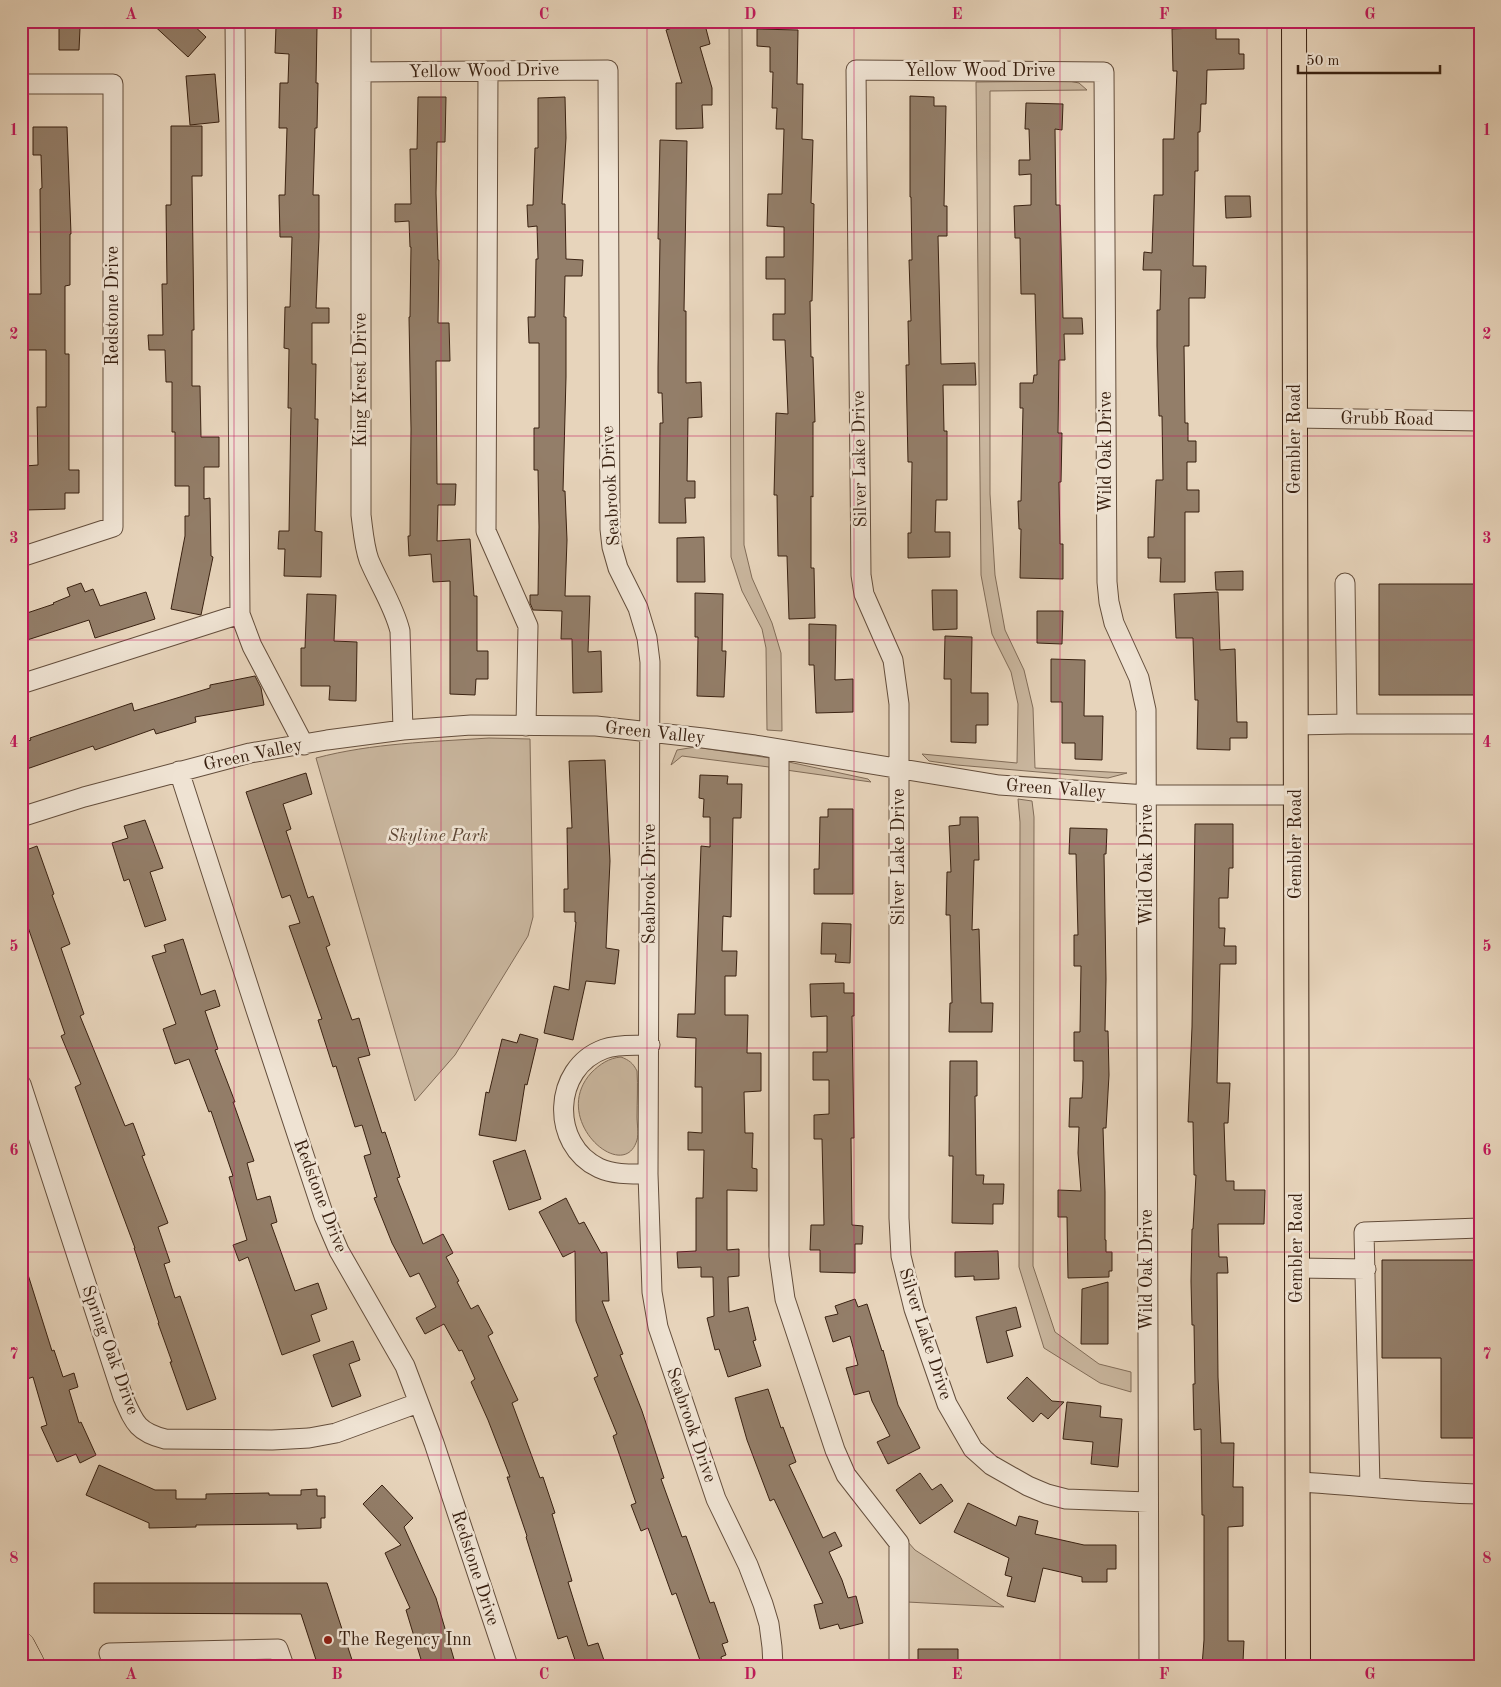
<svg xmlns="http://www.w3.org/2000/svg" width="1501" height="1687" viewBox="0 0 1501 1687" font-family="'Old Standard TT',serif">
  <rect width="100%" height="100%" fill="#e7d4bb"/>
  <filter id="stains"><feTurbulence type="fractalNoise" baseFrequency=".004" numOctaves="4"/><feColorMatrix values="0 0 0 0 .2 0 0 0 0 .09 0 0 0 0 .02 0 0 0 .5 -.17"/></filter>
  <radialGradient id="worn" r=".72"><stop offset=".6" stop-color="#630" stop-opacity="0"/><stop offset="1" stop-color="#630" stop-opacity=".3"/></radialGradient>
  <!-- green -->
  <path fill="#c9b69e" stroke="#816c58" d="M729 21H742L744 545 752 578 772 623 781 653 782 731 767 730 766 648 762 629 742 591 731 557Z
    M1069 81 1079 83 1087 90 990 91V494L995 575 1005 630 1024 670 1033 708 1035 768 1127 773 1108 778 957 765 929 761 922 754 1017 763 1018 704 1011 672 992 634 981 575 976 82Z
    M489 738 530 739 533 917 528 936 455 1055 415 1101 316 758C373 743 430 742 489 738Z
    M695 747 770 758 868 779 871 782 786 770 783 1251 790 1292 849 1467 879 1509 915 1550 1004 1607 907 1602 894 1545 835 1470 776 1299 769 1246V767L682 756 671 765 677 750Z
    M1018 799 1032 801 1034 817 1033 1266 1055 1332 1099 1364 1131 1372V1392L1100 1383 1044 1348 1019 1267 1020 822Z
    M621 1057C629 1060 633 1063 637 1071 638 1086 637 1102 637 1117 637 1125 639 1133 637 1140 624 1185 549 1120 591 1073 600 1064 609 1058 621 1057Z"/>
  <!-- building -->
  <path fill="#937e69" stroke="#392111" d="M59 21H75V28H80L79 50H59Z
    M149 21H189L206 37 188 57Z
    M694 21H704L710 44 700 47 712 88V105H702L703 128 676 129V83H682L666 30Z
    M276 26 317 27 316 83H318L317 128H315L313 195H319V237L316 308H329V323H312V364H316L315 419H318L315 531 322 532 321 577 284 576 285 549H278L279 531H289L291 408H288L289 349 284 348 285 307H290L292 237H280L279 195H285L287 128H279L280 83H288L289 54 275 53Z
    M1216 27V39H1239V54H1244V69L1207 70 1206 104H1201L1200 132H1198V171H1195L1193 266H1206L1205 298H1189V346H1184L1185 423H1188V441H1196V462H1187V490H1199V512H1185V582H1160L1161 558H1148V537H1154L1156 480H1163L1162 416H1159L1157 346V310H1160L1161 270H1143L1144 252 1152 253 1154 195H1163V139H1174L1177 71H1173L1172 29Z
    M757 29 798 30 797 84H803L802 139 813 140 811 203 814 204 813 262 812 301H810L811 357H813L815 422H813V497L811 496V568H814L815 618 789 619 787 556H778L777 495H774L776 413 788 414 785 340H773V314H785V279H766V257H784V227L767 226 768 194H782L784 129H776L777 108H772L773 72H770V47L757 46Z
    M215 74 219 122 190 125 186 76Z
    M910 96 934 97V106H946L944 206H947V236H938L941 364 975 363 976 385H943L944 431H947V500H936L935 532H950V557L908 558V533H911L912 462H908L906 365H909L908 321H911L909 260H912L911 197H910Z
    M418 97H446L445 142H437L436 193 438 260H439L438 323H449L450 361H436L437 484H456L455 505H438L437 541 470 539 474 596H477V651H488V679H476L475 695 450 694V581L433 582 431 554 409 556 408 536H410L411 429 409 317H410L411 247H410L409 221 395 222V204H411L410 149H417Z
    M565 97 566 138 562 204H565L566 259 583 260 582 276H565L564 317H566V377L563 491H565L567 540 565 596H590L588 652 601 651 602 692 573 693 572 639H561L562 611 533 610 530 603V595H538L539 527 538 470H534V428H539V343H529L528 317H535L536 259H538L537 226 528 227 527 205H533L535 148H538V98Z
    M1026 103 1063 104 1062 130 1055 129 1056 205H1060L1063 318H1082L1083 334H1064L1065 360H1059L1058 433H1062L1061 482H1059L1060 544H1063V579L1020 578 1021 529H1019L1018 501H1021L1023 408H1020V383H1033L1034 375H1037L1035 294H1021L1020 238H1015L1014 206 1031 205V174L1019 175V160H1030L1029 129H1025Z
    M171 126H202V176H192L194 330H192V386H200L201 437H219V467H204V499L210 498 211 556 213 557 201 615 171 609 185 536V516H189V486H175V432H172V382H166L165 350H149L148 335H163L162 284H167L166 205H171Z
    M33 127H67L71 234H70V285L65 286V354H69V470H79V493H65V509L25 510V466L38 465 37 407H46V350H27L26 294H41L40 189 42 188 41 155H33Z
    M660 140 687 141 684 311H686V383L701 382 702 417 688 418 687 481H695V498H685L686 523H659L660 423H663L662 393H658V368L660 239H658Z
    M1225 196H1250L1251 217 1226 218Z
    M704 537 705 582H677V538Z
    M1243 571V590H1216L1215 572Z
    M81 583 85 592 93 589 100 606 146 592 155 619 95 638 89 620 21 642V615L54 604 53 603 70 596 67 588Z
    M1379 584H1480V695H1379Z
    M932 590H957V629L933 630Z
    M1218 592 1220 650 1235 649 1237 722H1247V738H1230V750L1197 749 1198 700H1195L1193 638H1176L1174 594Z
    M695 593 723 594 722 651H726L724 697 697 696 698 637H695Z
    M307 594 336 595 334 641 357 642 356 701 329 700 330 686H301V648H305Z
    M1037 611H1063L1062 644 1037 643Z
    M809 624 836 625 835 680 853 679V712L816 713 814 665H809Z
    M945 636 972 637 971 693H988V725H976V743L951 742V679H944Z
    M1051 659 1085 660 1084 716H1103L1102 760 1075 759V743H1062V702H1051Z
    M255 676 261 688 264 705 195 717 196 722 156 734 154 729 95 750 93 746 21 771V743L31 740 30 738 132 703 134 711 210 688V685Z
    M605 760 610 861 606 948 619 950 615 984 586 981 573 1040 544 1033 554 986 569 990 576 922H575V912H564V889H568L567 828H572L569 761Z
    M306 773 312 794 283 804 291 829 286 831 308 898 313 896 330 945 326 947 352 1020 359 1018 370 1055 358 1058 382 1133 385 1132 400 1177 397 1178 423 1244 443 1234 453 1253 446 1257 459 1281 457 1282 471 1309 478 1305 493 1333 488 1336 518 1400 512 1403 540 1478 543 1477 555 1513 552 1514 572 1581 568 1582 588 1646 598 1643 606 1666H577L567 1636 558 1639 526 1537 527 1536 507 1477H510L488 1420 471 1382 475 1379 462 1350 459 1351 444 1324 425 1334 416 1318 436 1307 419 1273 410 1277 392 1243 374 1198 377 1197 364 1156 371 1154 362 1125 355 1127 336 1066 333 1067 318 1020 322 1019 289 926 300 923 290 895 282 898 246 792Z
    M700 775 728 776 727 784H742L741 818H733L731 917 723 916 722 951H737L736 976H725V1015H748L747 1053H761V1091L744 1092 745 1133H753L752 1168 757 1169V1191L727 1190V1250L739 1249V1276L728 1277 729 1312 748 1307 756 1340 753 1341 761 1366 728 1377 719 1349 715 1350 707 1318 714 1316 713 1277H701V1267L678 1268 677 1252 696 1251V1198H703L704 1150H688V1132L702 1133V1087H695L696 1038 677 1037 678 1014H695L701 846 710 847V817H703L704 799 699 798Z
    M828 809H853V894H814V869H819L820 817H828Z
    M960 817H978L979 860H974L972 930 979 929 981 1003H993L992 1032H949L950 1003H952L950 915H946L947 872H951L949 826 960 825Z
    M145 820 163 868 150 872 166 920 145 927 129 879 124 881 112 843 128 838 124 826Z
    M1195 824H1233V868H1229L1228 898H1219V928H1225L1224 946H1236V964H1220L1217 1083H1230L1228 1123H1224L1226 1181H1234V1190H1265L1264 1224H1218L1219 1257H1227L1228 1273H1217L1218 1377 1221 1443H1234L1233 1487H1243V1526L1228 1527V1641H1244L1243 1662H1235L1234 1666H1202L1204 1640V1515H1202L1201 1429 1194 1430 1193 1384H1195L1194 1325H1192L1191 1281 1192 1229H1193L1196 1175H1194L1193 1122H1188L1192 1027Z
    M1070 828 1107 829 1106 854H1104L1106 979 1105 1031H1108L1109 1075 1106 1128H1103L1105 1192V1240H1106V1252H1112V1271H1109V1277L1068 1278 1067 1217H1058V1190L1081 1191 1078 1153 1079 1127H1069L1070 1098H1082L1083 1079V1061H1074V1032H1080L1081 966H1074V935H1078L1076 854H1069Z
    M37 846 54 894 52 895 70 944 61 948 84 1014 80 1016 125 1126 133 1123 145 1155 142 1156 168 1223 158 1227 170 1262 164 1264 175 1298 180 1296 216 1399 187 1410 170 1362H172L158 1323H159L134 1248H135L75 1087 81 1084 61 1036 65 1034 21 907V852Z
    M822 923 851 924 850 963 835 962 836 954H821Z
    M183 939 201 995 215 990 220 1006 205 1011 218 1049 215 1050 235 1102H233L254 1161 247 1163 257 1200 270 1196 277 1222 271 1224 295 1291 318 1283 327 1309 311 1315 320 1341 282 1355 248 1257 239 1261 233 1245 247 1240 229 1177 233 1176 211 1111 209 1112 189 1059 175 1064 163 1029 176 1024 152 956 166 952 164 945Z
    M844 983V993H854V1016H852L854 1138H851L852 1225 863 1226 862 1244H855V1273L820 1272V1250H810L811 1225H824L822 1139H814V1115L829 1114V1080H813V1052H827V1016L811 1017 810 984Z
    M520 1034 538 1039 527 1085 525 1084 516 1141 479 1135 486 1092 489 1093 502 1039 517 1043Z
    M950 1061H977V1096H975L976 1175H984L983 1184H1004L1003 1204H993V1224L952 1223 953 1156H949Z
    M525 1150 541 1199 509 1210 493 1161Z
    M566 1198 579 1224 584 1222 601 1253 607 1252 609 1301H602L623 1354 620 1355 642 1411 664 1478 661 1479 682 1537 686 1536 710 1603 714 1602 728 1642 722 1644 726 1655 721 1657 723 1666H702L676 1593 672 1595 648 1528 641 1531 631 1505 636 1503 613 1436 617 1434 594 1378 598 1376 576 1321 575 1251 563 1257 539 1212Z
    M998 1251 999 1279 974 1280V1276L955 1277V1252Z
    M1382 1260H1480V1438H1441V1358H1382Z
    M25 1265 52 1351 54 1350 63 1377 74 1373 78 1387 69 1390 79 1423 81 1422 96 1455 80 1463 76 1454 57 1462 41 1427 47 1425 33 1377 21 1381V1266Z
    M1108 1282V1344H1081L1082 1289Z
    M855 1299 858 1307 867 1304 882 1351 883 1350 898 1405 920 1448 888 1464 877 1442 890 1436 872 1401 869 1391 854 1395 846 1368 858 1365 850 1336 833 1342 825 1317 838 1314 835 1306Z
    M1016 1307 1021 1327 1006 1331 1013 1356 987 1363 976 1317Z
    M353 1341 360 1360 349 1364 361 1396 332 1407 313 1355Z
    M1027 1377 1052 1401 1064 1402 1048 1419 1041 1413 1033 1422 1007 1398Z
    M768 1389 781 1428 783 1427 796 1462 789 1465 823 1538 835 1532 842 1546 829 1552 842 1580 848 1598 856 1596 863 1623 840 1629 838 1624 820 1629 814 1605 823 1603 774 1499 770 1501 747 1440 735 1398Z
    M1067 1402 1101 1406 1100 1417 1122 1419 1118 1467 1091 1464 1093 1442 1063 1439Z
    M99 1465 155 1490H176V1499H206V1494L269 1493V1495H301V1490L317 1489V1496H325V1518H321V1528L297 1529V1524L196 1525V1527L149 1528V1523L86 1495Z
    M920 1473 932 1490 941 1484 953 1501 920 1524 896 1490Z
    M382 1485 413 1518 404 1527 436 1598 456 1666H423L406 1610 410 1608 385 1553 401 1545 363 1504Z
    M968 1503 1016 1526 1019 1516 1038 1521 1035 1534 1084 1545H1116V1569H1107V1582H1082V1577L1043 1568 1035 1602 1007 1596 1012 1577 1005 1575 1009 1558 954 1532Z
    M94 1583H327L354 1666H318L301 1614 94 1613Z
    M918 1649H958V1666H918Z"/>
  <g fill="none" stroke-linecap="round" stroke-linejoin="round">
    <defs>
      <path id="minor" d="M235 21 240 614 252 646 304 745
        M361 21V515C363 530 364 546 369 560 379 584 394 606 400 631L403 730
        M488 71 486 531 528 626 526 726
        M361 72 608 70 610 529 612 547 618 568 638 608 647 638 650 662 648 1174 652 1292 658 1327 716 1499 748 1565 763 1604 769 1624 772 1647 773 1666
        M21 84H113V527L21 557
        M1295 418 1480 421
        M21 684 240 614
        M1347 724H1480
        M1295 725 1347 724 1345 583
        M779 750V1256L785 1299 835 1450 846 1475 899 1543V1666
        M179 771 256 1010 324 1216 339 1251 405 1366 434 1443 508 1666
        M21 817 84 797 250 753 327 740 403 730 471 725 596 726 703 738 755 745 999 785 1147 795H1295
        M21 1084 123 1397C134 1422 137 1432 165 1439L272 1440 309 1438 336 1433 418 1403
        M648 1174C632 1174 614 1175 599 1168 550 1145 552 1068 604 1049 618 1044 635 1046 650 1045
        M1297 1268 1366 1269
        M1297 1482C1358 1485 1419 1493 1480 1494
        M1370 1486 1364 1232 1480 1228
        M1148 1502 1066 1499 1047 1494 1028 1486 991 1465 973 1449 947 1404 914 1309 901 1256 899 1218V704L893 660 864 594 861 575 856 70 1104 72 1107 582 1109 602 1114 623 1139 678 1146 710 1149 1666
        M113 1666 109 1653 278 1649 284 1666"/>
      <path id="major" d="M1294 21 1298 1666"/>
      <path id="highway" d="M21 1646 30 1663"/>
    </defs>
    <!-- minor casing -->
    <use href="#minor" stroke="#644e3c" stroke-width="21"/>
    <!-- major casing -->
    <use href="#major" stroke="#392111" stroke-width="26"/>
    <!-- highway casing -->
    <use href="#highway" stroke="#392111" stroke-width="29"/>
    <!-- minor -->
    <use href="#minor" stroke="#efe3d3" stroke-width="19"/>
    <!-- major -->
    <use href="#major" stroke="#e7d4bb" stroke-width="24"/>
    <!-- highway -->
    <use href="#highway" stroke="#e7d4bb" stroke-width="28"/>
  </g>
  <!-- grid -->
  <path fill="none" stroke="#c2185b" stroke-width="1" stroke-opacity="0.55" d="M234 21V1666M441 21V1666M647 21V1666M854 21V1666M1060 21V1666M1267 21V1666M21 232H1480M21 436H1480M21 640H1480M21 844H1480M21 1048H1480M21 1252H1480M21 1455H1480"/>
  <!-- markers -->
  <circle fill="#8f2418" stroke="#efe3d3" stroke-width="2" cx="328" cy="1640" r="5"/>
  <g text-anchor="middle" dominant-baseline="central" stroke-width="5" stroke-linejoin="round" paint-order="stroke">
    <!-- street labels -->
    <g font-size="18" fill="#392111" stroke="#efe3d3">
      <text transform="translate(484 71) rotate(-1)">Yellow Wood Drive</text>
      <text x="980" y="71">Yellow Wood Drive</text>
      <text transform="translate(113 306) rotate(-90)">Redstone Drive</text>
      <text transform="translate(361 380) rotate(-90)">King Krest Drive</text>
      <text transform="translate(1387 419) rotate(1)">Grubb Road</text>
      <text transform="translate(1295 439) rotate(-90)">Gembler Road</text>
      <text transform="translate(1106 452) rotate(-90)">Wild Oak Drive</text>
      <text transform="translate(860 459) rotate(-91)">Silver Lake Drive</text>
      <text transform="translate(611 486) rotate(-93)">Seabrook Drive</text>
      <text transform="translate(655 733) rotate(6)">Green Valley</text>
      <text transform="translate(253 755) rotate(-12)">Green Valley</text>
      <text transform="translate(1056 789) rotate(4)">Green Valley</text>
      <text transform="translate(1296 844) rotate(-90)">Gembler Road</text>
      <text transform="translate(899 857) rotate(-90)">Silver Lake Drive</text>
      <text transform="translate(1147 865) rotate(-90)">Wild Oak Drive</text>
      <text transform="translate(650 884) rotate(-90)">Seabrook Drive</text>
      <text transform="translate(320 1196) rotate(69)">Redstone Drive</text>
      <text transform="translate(1297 1248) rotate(-90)">Gembler Road</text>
      <text transform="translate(1147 1270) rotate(-90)">Wild Oak Drive</text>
      <text transform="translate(925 1334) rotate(72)">Silver Lake Drive</text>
      <text transform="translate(110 1350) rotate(70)">Spring Oak Drive</text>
      <text transform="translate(691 1425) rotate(71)">Seabrook Drive</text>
      <text transform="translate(475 1568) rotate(72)">Redstone Drive</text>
    </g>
    <!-- park labels -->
    <g font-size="18" font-style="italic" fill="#5d4634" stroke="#efe3d3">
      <text x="438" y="836">Skyline Park</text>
    </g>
    <!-- poi labels -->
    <g font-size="18" fill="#392111" stroke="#efe3d3" text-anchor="start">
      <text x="338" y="1640">The Regency Inn</text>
    </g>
  </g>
  <!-- margin -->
  <rect width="1501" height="1687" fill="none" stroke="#e7d4bb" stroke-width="55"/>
  <!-- scale -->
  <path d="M1298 65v8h142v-8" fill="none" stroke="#392111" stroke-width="2.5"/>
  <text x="1306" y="65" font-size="15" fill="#392111" stroke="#efe3d3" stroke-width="4" paint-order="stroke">50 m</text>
  <rect x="28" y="28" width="1446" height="1632" fill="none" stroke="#c2185b" stroke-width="2"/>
  <g font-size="16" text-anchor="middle" font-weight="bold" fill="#c2185b">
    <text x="131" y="19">A</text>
    <text x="337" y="19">B</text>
    <text x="544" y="19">C</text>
    <text x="750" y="19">D</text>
    <text x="957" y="19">E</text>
    <text x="1164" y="19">F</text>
    <text x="1370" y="19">G</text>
    <text x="14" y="135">1</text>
    <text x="1487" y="135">1</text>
    <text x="14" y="339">2</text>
    <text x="1487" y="339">2</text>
    <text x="14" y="543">3</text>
    <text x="1487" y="543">3</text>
    <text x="14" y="747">4</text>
    <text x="1487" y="747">4</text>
    <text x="14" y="951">5</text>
    <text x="1487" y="951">5</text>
    <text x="14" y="1155">6</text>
    <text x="1487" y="1155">6</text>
    <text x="14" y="1359">7</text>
    <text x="1487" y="1359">7</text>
    <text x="14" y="1563">8</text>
    <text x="1487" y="1563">8</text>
    <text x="131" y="1679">A</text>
    <text x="337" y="1679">B</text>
    <text x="544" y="1679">C</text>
    <text x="750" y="1679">D</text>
    <text x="957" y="1679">E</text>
    <text x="1164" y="1679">F</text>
    <text x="1370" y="1679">G</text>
  </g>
  <rect width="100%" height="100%" filter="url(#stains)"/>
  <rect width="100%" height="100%" fill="url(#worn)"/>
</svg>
